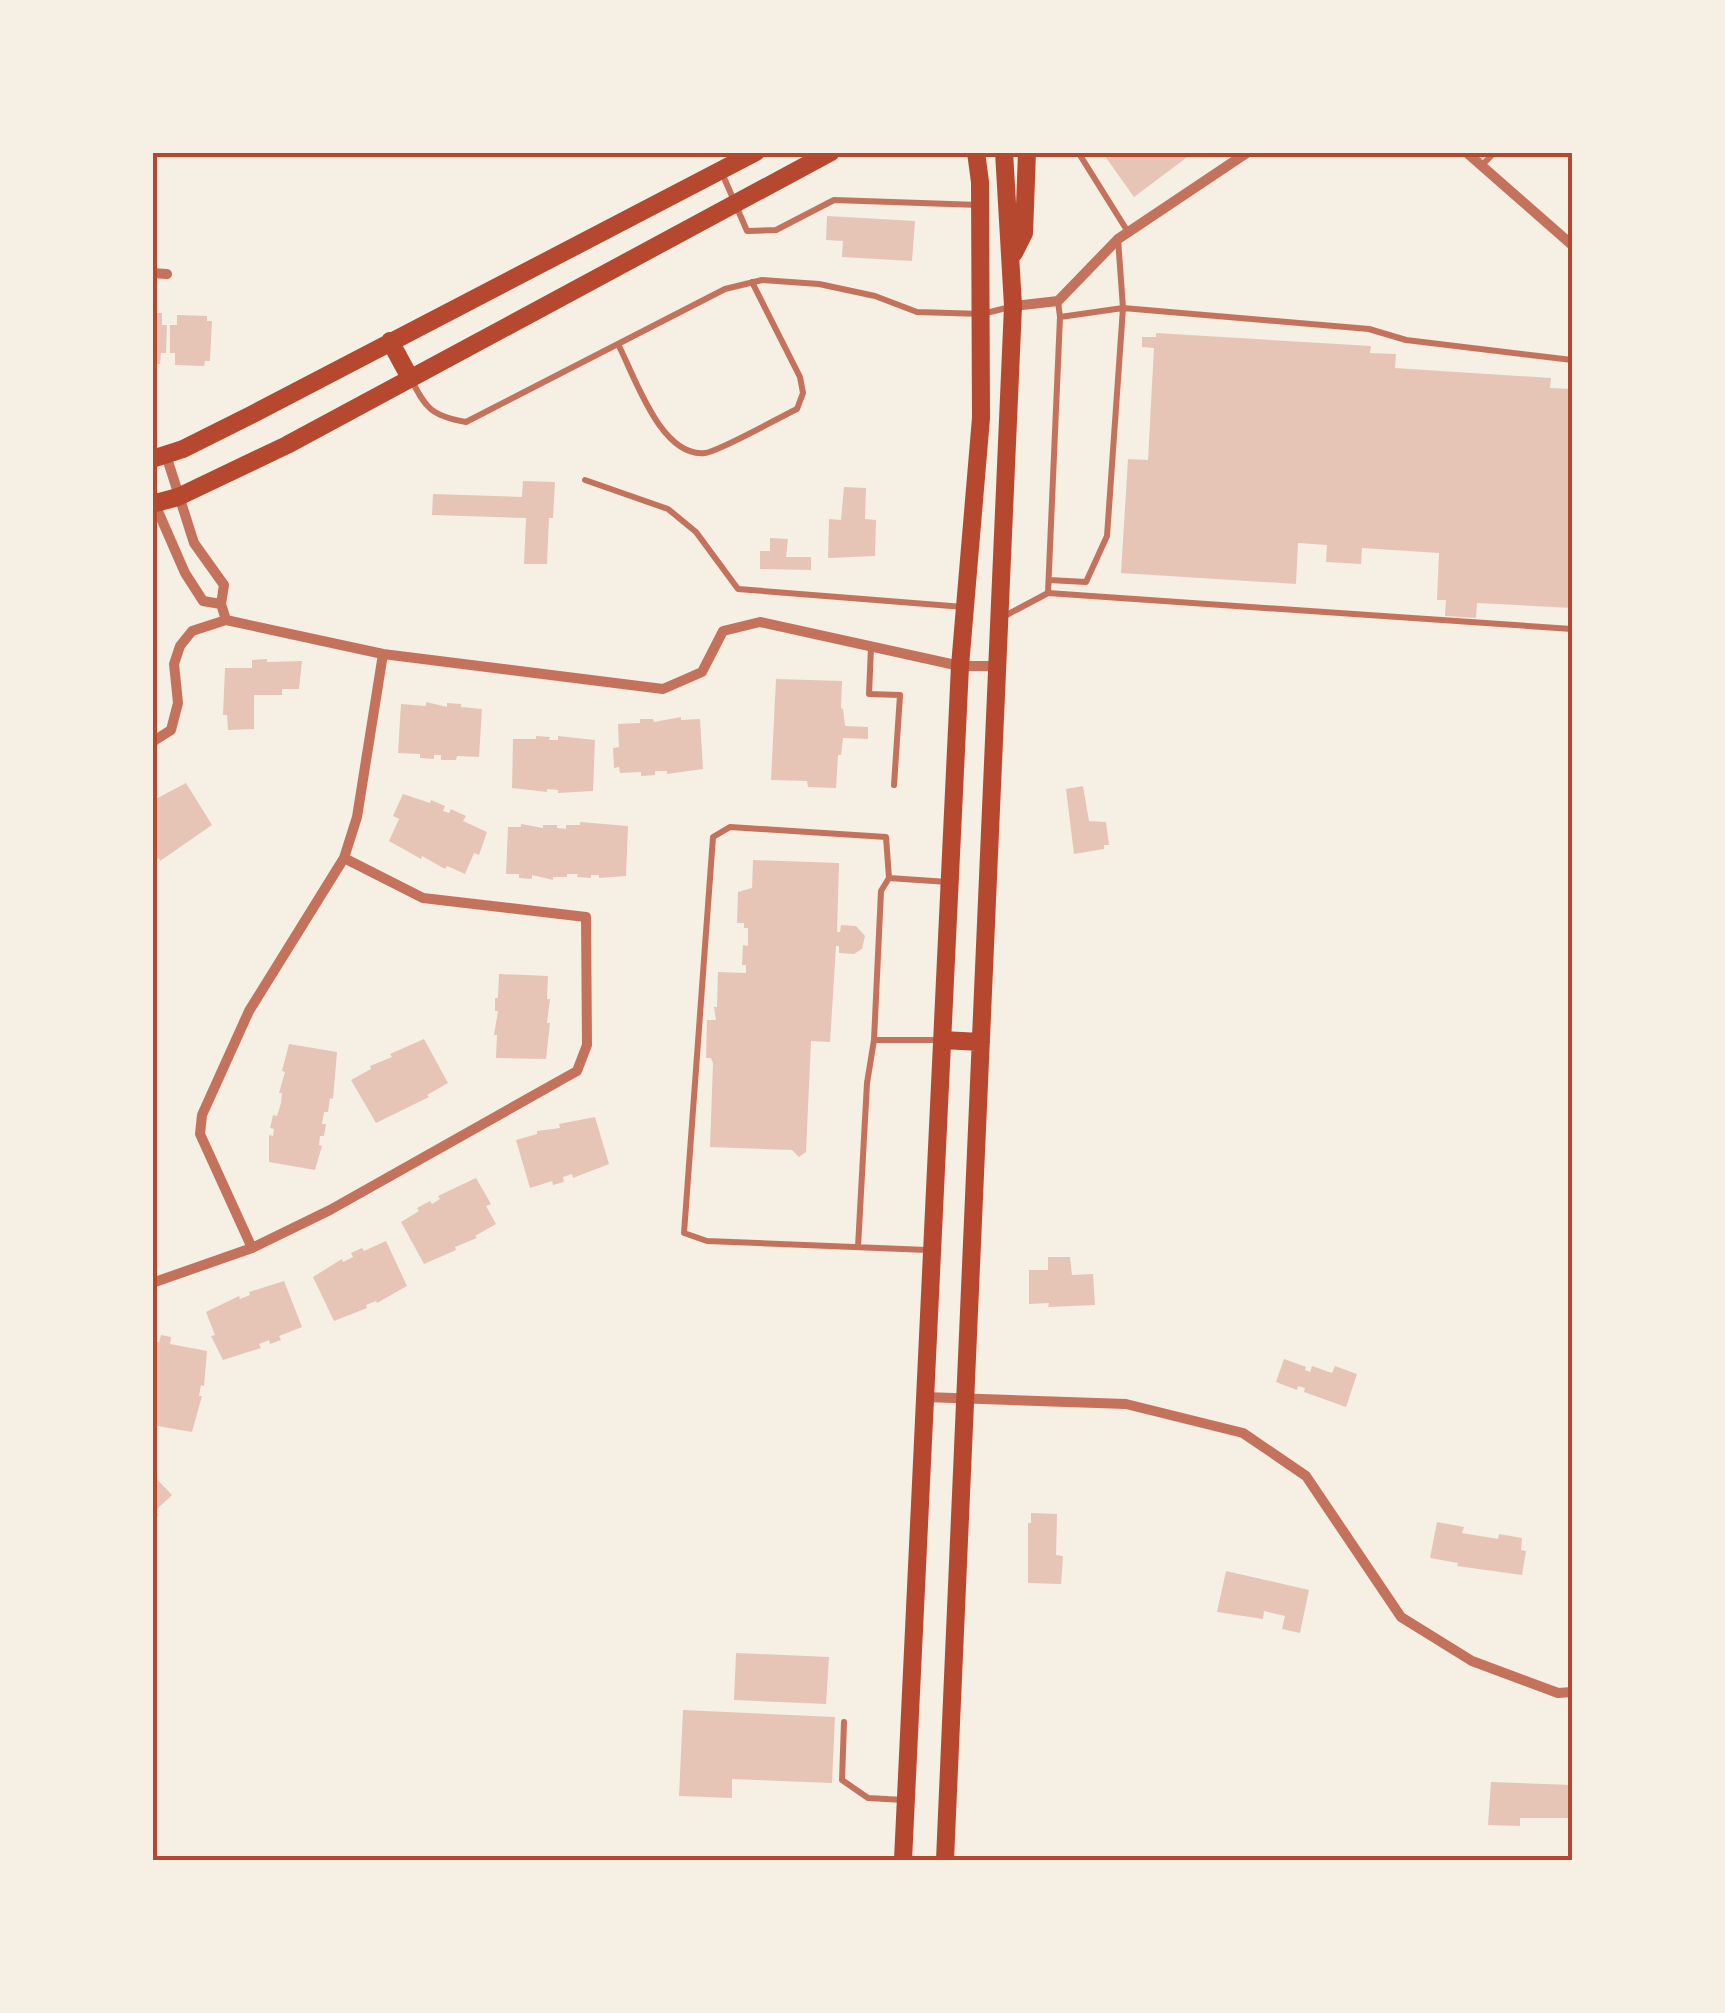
<svg xmlns="http://www.w3.org/2000/svg" width="1725" height="2013" viewBox="0 0 1725 2013" font-family="'Roboto Condensed',sans-serif">
  <rect width="100%" height="100%" fill="#f6efe4"/>
  <!-- building -->
  <path fill="#e6c5b7" d="M1102 152H1194L1134 197Z
    M827 216 915 221 912 261 842 257 843 241 826 240Z
    M152 313H162V325H167L166 353H161L160 364H152Z
    M177 315 207 316V321H212L210 361H205L204 366 175 365V353H170V325H177Z
    M1156 333 1371 346 1370 353 1396 354 1395 368 1551 378 1550 388 1572 389V608L1477 603 1476 618 1445 616 1446 600H1437L1439 553 1362 548 1361 564 1326 562 1327 545 1298 543 1296 584 1121 573 1128 459 1148 460 1154 348 1142 347V337H1156Z
    M523 481 555 482 553 518H549L547 564H524L526 518 432 515 433 494 522 497Z
    M844 487 866 488 865 519 876 520 875 556 828 558 829 519 841 520Z
    M770 538 788 539 786 557H811V570L760 569V551H770Z
    M267 659V662L302 661 299 689H282V695H254V729L228 730 227 715H223L225 668H252V660Z
    M776 679 842 681 841 708 843 709 845 726 868 727V739L843 738 841 755H838L836 788 808 787 807 781 771 780Z
    M426 702 447 707V703L461 704V707L482 709 479 757 457 756 456 760H441V755H434V759L420 758V754L398 753 401 704 426 706Z
    M681 717V720L700 719 703 769 667 774V771H655V775L641 776V772L620 773 619 767 614 768 613 748 619 747 618 724 640 723V719H653L654 722Z
    M536 736 550 737 549 740H558V736L595 740 593 791 558 793V790L547 789V792L512 788 513 739H536Z
    M186 783 212 825 160 861 159 858 152 862V801Z
    M1083 786 1089 821 1106 822 1109 845H1104V849L1074 854 1066 789Z
    M403 794 430 803 431 800 445 806 443 811 449 813 451 809 466 816 463 821 487 832 479 855 474 853 465 874 447 866 445 869 422 856 421 859 389 841 399 819 393 816Z
    M580 822 628 826 626 876 599 878V875H591V878L577 877 578 874H567V877H553V880L532 875V879L519 878V874H506L508 827H521V824L543 828V825H557V828L566 829V825H580Z
    M753 860 839 863 837 932H840L841 925 856 926 865 936 862 949 854 954 839 953V946H836L830 1042 811 1041 806 1152 799 1157 792 1150 710 1147 713 1063 711 1058H706L707 1020H716L714 1007H717L718 972 746 973V965H742L743 945 748 946V928H744V923H737L738 892 752 888Z
    M499 974 548 976 547 999H550L547 1023H550L546 1059 496 1058 497 1035H494L498 1011H495V998H498Z
    M424 1039 448 1083 427 1095 429 1097 376 1123 351 1080 371 1069 370 1066 392 1057 390 1054Z
    M289 1044 337 1052 333 1099 330 1098 328 1112H324L322 1124H326L324 1136H320L319 1145 322 1146 315 1170 269 1162V1135L273 1136 274 1129 270 1128 273 1115 277 1116 281 1103 282 1093H279L285 1072 282 1071Z
    M595 1117 609 1164 573 1178 572 1174 563 1177 564 1182 553 1185 552 1181 530 1188 516 1140 537 1134V1131L560 1128 559 1124Z
    M476 1178 491 1204 486 1206 496 1224 475 1236 477 1238 455 1247 456 1250 424 1264 401 1222 419 1211 417 1208 430 1201 432 1204 440 1199 438 1196Z
    M386 1241 407 1286 377 1303 376 1301 366 1305 367 1308 334 1321 313 1277 342 1259 343 1262 353 1257 351 1253 362 1248 364 1251Z
    M1048 1257H1070L1072 1275 1093 1274 1095 1305 1048 1307 1049 1303 1029 1304V1270H1048Z
    M284 1281 302 1327 279 1336 281 1340 270 1344 269 1340 259 1344 261 1348 223 1360 211 1336 215 1335 206 1312 239 1296 240 1299 250 1295 249 1292Z
    M161 1335 171 1337 170 1344 207 1351 204 1386 201 1385 199 1396H202L192 1432 152 1425V1359L155 1342H159Z
    M1284 1359 1306 1367 1305 1370 1310 1372 1312 1366 1332 1373 1335 1366 1357 1374 1346 1407 1304 1392 1305 1388 1298 1386 1297 1390 1276 1382Z
    M152 1474 172 1495 155 1511 158 1515 152 1520Z
    M1031 1513 1057 1514 1056 1555 1063 1556 1061 1584 1028 1583V1523H1031Z
    M1437 1522 1464 1527 1462 1533 1498 1539 1499 1534 1522 1538 1521 1550 1526 1551 1522 1575 1457 1566 1458 1563 1430 1558Z
    M1226 1571 1309 1590 1300 1633 1282 1629 1285 1616 1264 1611 1263 1619 1217 1612Z
    M736 1653 829 1657 826 1704 734 1700Z
    M683 1710 835 1717 832 1783 732 1779V1798L679 1796Z
    M1491 1782 1571 1785 1570 1818H1520V1826L1488 1825Z"/>
  <g fill="none" stroke-linecap="round" stroke-linejoin="round">
    <!-- service -->
    <path stroke="#c5725c" stroke-width="6" d="M1078 152 1128 232
      M1567 152 1572 157
      M1481 166 1495 152
      M722 173 747 231 776 230 834 200 979 205
      M1058 301 1060 317 1048 593 1572 629
      M1060 317 1123 308 1118 239
      M618 344C635 377 661 458 705 453 720 451 778 418 797 409L803 393 800 377 752 282
      M411 379C426 409 432 416 466 422L725 289 762 280 819 284 875 296 917 312 982 314 1010 307
      M585 480 668 509 696 532 738 589 964 607
      M1049 580 1086 582 1107 536 1123 308 1369 329 1406 340 1572 360
      M1001 618 1048 593
      M871 647 869 694 900 695 894 785
      M889 878 881 891 874 1040H938
      M858 1247 867 1083 874 1040
      M927 1250 707 1241 684 1233 713 837 730 827 886 837 889 878 948 882
      M844 1722 842 1780 868 1798 904 1800"/>
    <!-- minor -->
    <path stroke="#c5725c" stroke-width="10" d="M1466 152 1572 245
      M152 273 167 274
      M1013 306 1058 301 1118 239 1248 152
      M166 455 194 543 224 585 221 604 226 620 383 654 663 689 702 672 723 631 760 622 960 666H999
      M154 502 185 573 203 601 221 604
      M152 742 171 730 178 703 174 664 180 646 192 631 226 620
      M252 1248 200 1134 202 1115 249 1011 344 858 357 817 383 654
      M152 1283 252 1248 330 1210 577 1071 587 1045 586 917 423 898 344 858
      M925 1397 1126 1404 1243 1433 1306 1476 1401 1617 1472 1661 1558 1693 1572 1692"/>
    <!-- secondary -->
    <path stroke="#b5482f" stroke-width="18" d="M1014 253 1024 233 1027 152
      M390 341 410 378
      M152 459 183 449 255 413 756 152
      M152 504 178 497 287 445 831 152
      M942 1040 981 1042
      M903 1860 960 666 981 418 980 182 976 152
      M945 1860 1013 306 1004 152"/>
  </g>
  <!-- border -->
  <rect width="1725" height="2013" fill="none" stroke="#f6efe4" stroke-width="310"/>
  <rect x="155" y="155" width="1415" height="1703" fill="none" stroke="#b5482f" stroke-width="4"/>
</svg>
